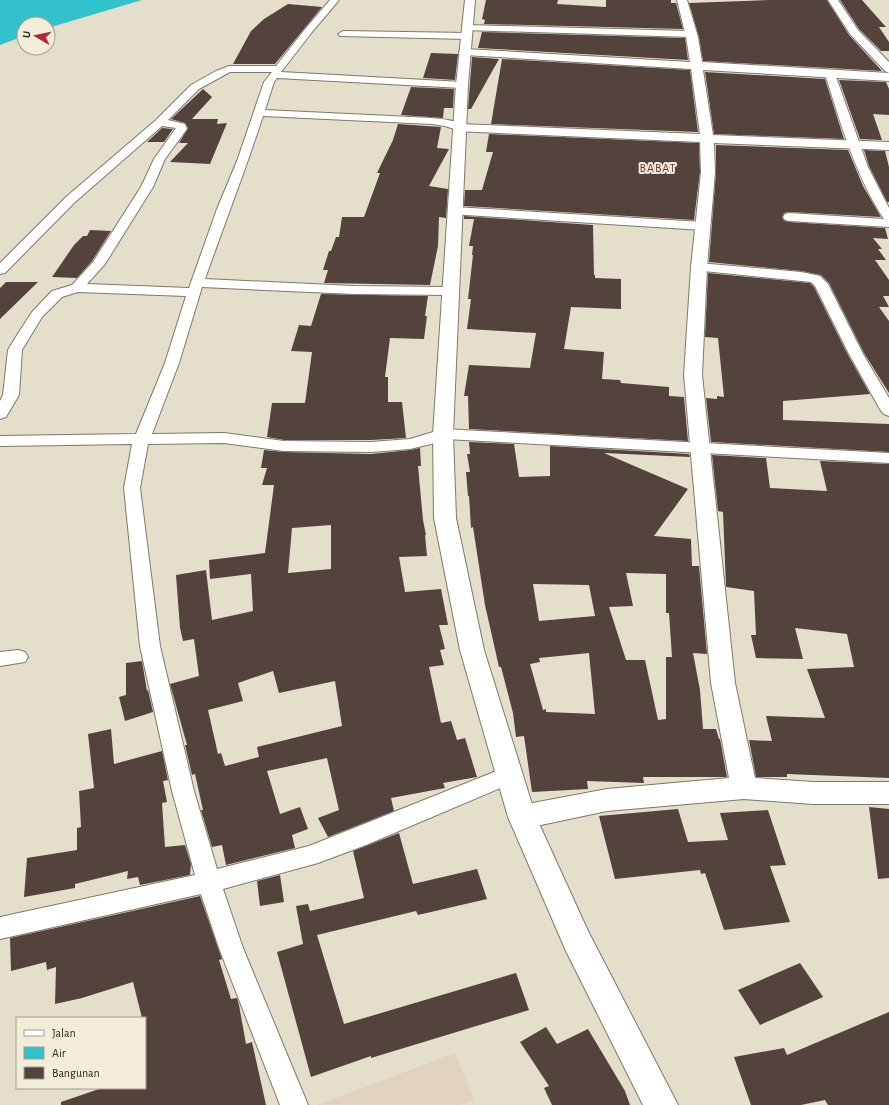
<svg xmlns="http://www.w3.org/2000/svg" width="889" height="1105" viewBox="0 0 889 1105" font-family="'Alegreya Sans',sans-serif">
  <rect width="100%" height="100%" fill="#e4dfcb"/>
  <!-- education -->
  <path fill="#e2d2c0" d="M455 1053 474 1100 460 1105H317Z"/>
  <!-- water -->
  <path fill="#32c2cc" d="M0 0H142L48 28V24H24V36L0 45Z"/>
  <!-- building -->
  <path fill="#54423d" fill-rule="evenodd" d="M486 0H558L557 4 606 7V0H671V3H676L683 29 484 24 485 20 482 19Z
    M770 0H827L849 35 882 71 703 61 699 37 689 3Z
    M840 0H862L886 27H879L889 42V51H881L859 29Z
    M288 4 322 7 275 64H233L251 31 264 19Z
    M482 32 685 38 688 60 478 48Z
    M431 53 458 54 455 80 423 78Z
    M472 57 499 59 471 109H468Z
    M502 59 690 70 698 132 491 124Z
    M705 72 825 79 844 139 714 134Z
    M839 80 886 82 889 89V115L873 114 882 140 860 139Z
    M411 87 454 89 453 108H444L443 118 401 115Z
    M203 89 212 97 192 119H218L217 124 227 123 210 164 170 162 188 143H179L188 128 185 123 171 119Z
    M398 124 441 127 437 148 449 149 429 186 448 189 446 218 439 217 438 246 430 285 324 283 328 270H323L329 251H331L336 237H339L342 217H364L380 173H377L393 140Z
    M162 128 173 129 164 142H147Z
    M489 134 699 143 700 172 694 220 464 206 465 190H482L493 152H486Z
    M716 145 848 150 863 186 881 217 789 212 784 213 782 218 785 221 789 222 885 228 888 239 873 238 882 249H878L886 260H875L889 280V296H883L889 307H879L889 321V393L864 353 829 283 821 275 801 271 709 262 716 172Z
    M864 150 885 151 889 167V202H887L869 166Z
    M464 216 593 225 594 275H595V278L621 279V309L571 307 564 349 604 352 602 379 620 380 621 383 669 387V396L684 397 688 441 469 429 468 396H464L469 365 530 368 536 333 467 329 471 299H468L473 255H472L473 246H469L474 219H464Z
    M90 230 111 231 92 261 77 278 52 277 74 245 83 236H87Z
    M708 273 810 283 814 287 848 355 870 394 783 401V420L889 424V452L711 442 706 398 717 399V396L724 397 718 338 705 337Z
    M6 282H38L0 319V288Z
    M321 294 428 296 425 316H427L424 339 390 338 385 377H388V402H402L406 438 371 440H284L267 437 272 403H305L312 352 291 351 299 325 311 326Z
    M469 442 514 444 519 477 550 476V446L689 454 690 457 604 453 688 489 654 536 691 539 692 566H699L707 654 693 653 700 690 703 729H716L719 739H720L727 777H643L644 783 587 781 588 789 532 792 524 736 516 737 513 713 501 667H499L485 605 473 527 471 528 469 496H468L466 472H470L467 454H470ZM626 573 666 574V613H669L672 657H666V719L658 720 645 660H626L609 607 633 606ZM533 584 589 585 595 616 539 621ZM589 653 595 714 546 712V709L543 710 530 664 540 662 539 658Z
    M420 448 421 466H418L423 520 426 535H425L427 556 399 557 405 592 441 589 448 625H439L445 649 440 650 444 665 429 667 441 723 451 721 457 740 465 738 477 777 443 783 445 788 391 798 394 811 328 837 318 818 339 810 327 758 267 771 280 814 300 807 308 829 292 835 295 848 226 865 222 845 212 847 201 810H203L195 774 192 775 185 745H187L170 684 199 676 194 639 183 641 180 628 176 575 206 570 212 620 253 611 251 574 210 579 209 560 265 553 274 485H262L267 468H261L264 450 284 452 371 454 410 450ZM331 525V569L288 573 292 528ZM273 671 279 693 335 681 342 726 257 747 259 757 225 766 221 753 218 754 208 710 243 701 238 683Z
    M712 455 766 458 770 488 827 491 820 461 889 464V778L787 774V777H756L749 740 772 741 766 716 825 718 807 669 854 667 847 634 795 628 803 659 756 658 751 635H756L754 591 726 587 723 512 718 511Z
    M142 661 147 691 148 690 153 712 125 721 119 697 126 695V663Z
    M111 729 114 764 162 751 168 780 163 781 167 802 162 803 165 847 185 845 191 864 190 875 140 885 138 877 127 879 128 871 75 884V888L24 897 27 858 77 850V828L81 827 79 791 94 788 88 734Z
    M869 807 889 809V878L878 879Z
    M678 809 688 842 728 840 720 813 768 810 786 865 770 866 790 922 724 930 705 873 701 874 700 870 615 879 599 816Z
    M399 833 413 884 477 869 487 899 418 915 416 911 317 935 344 1024 516 973 529 1010 371 1058V1056L311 1077 277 952 303 944 296 906 308 904 310 911 364 898 353 851Z
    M280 875 284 902 260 906 257 881Z
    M200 896 222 959 219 960 231 999 237 998 239 1005 246 1044 252 1042 266 1105H61V1102L102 1088H145V1018H142L133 982 82 998 55 1004 56 967 47 970 46 962 11 971 10 938Z
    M800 963 823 997 760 1025 738 990Z
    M889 1012V1105H828L825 1100 801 1105H751L734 1057 784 1048 787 1055Z
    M546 1027 557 1044 588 1029 625 1091 630 1105H552L544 1088 549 1086 520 1042Z"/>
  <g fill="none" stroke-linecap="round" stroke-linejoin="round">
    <defs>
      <path id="minor" d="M330 0H339L312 32 281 72 462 82 467 85 462 88 277 78 274 82 265 110 432 118C443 119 458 120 465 128L460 131 445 126 432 124 263 116C245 171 224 225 205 279L354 286 450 287 455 288 457 291 455 294 450 295 354 294 202 287 179 363 152 434 224 433 284 441 371 442 410 439 443 429 889 453V463L445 439 431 444 410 449 371 452 284 451 224 443 148 444 140 488 160 646 194 791 217 869 309 846 509 766 517 769 520 775 517 781 366 845 318 863 223 889 243 948 308 1105H280L219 948 201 894 0 939V917L195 875 172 791 140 646 124 488 132 444 0 446V436L136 434 165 363 186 296 78 292 62 297 42 317 22 350 19 395 6 417 0 419V401L3 395 8 350 19 332 32 312 52 291 72 285 93 262 141 187 154 159 176 128 162 126 74 203 5 273 0 274V263L66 197 156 120 191 85 216 71 229 66H276L306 28ZM230 72H272L264 82 237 161 217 209 189 288 87 284 105 264 153 187 165 159 187 129 185 124 168 120 199 89Z
        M467 25 691 31 696 34 691 37 464 30 463 28Z
        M343 31 467 33 472 36 467 39 340 36 338 34Z
        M830 71 835 74 868 167 889 208V227L789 221 785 220 783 217 785 214 789 213 884 219C855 175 841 124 825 74Z
        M454 207 703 222 707 223 709 226 707 229 703 230 450 214 448 211 450 208Z
        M699 263 801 272 820 276 828 284 863 354 889 398V416L884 414 881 411 849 354 815 286 811 282 694 270 692 267 694 264Z
        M18 650 25 652 28 657 25 662 0 666V652Z"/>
      <path id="tertiary" d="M677 0H687L698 37 702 62 889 73V81L703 70 713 135 889 142V150L714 143 715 172 707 267 702 375 735 683 755 778 813 782H889V804H813L744 799 607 811 522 829 512 825 508 817 512 809 522 805 607 789 729 778 711 683 684 375 691 267 701 172 700 142 455 131 453 128 455 125 460 124 700 134 691 69 465 55 461 54 459 52 461 50 465 49 690 62 686 37Z
        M828 0H838L858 30 889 62V73L885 71 850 34Z"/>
      <path id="trunk" d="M465 0H475L468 85 453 434 456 518 484 650 536 817 588 931 678 1105H643L566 951 508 817 460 650 434 518 433 434 456 85Z"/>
    </defs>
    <!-- minor casing -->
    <use href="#minor" stroke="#7e7967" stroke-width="2"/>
    <!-- tertiary casing -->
    <use href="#tertiary" stroke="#7e7967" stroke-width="2"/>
    <!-- trunk casing -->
    <use href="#trunk" stroke="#7e7967" stroke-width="2"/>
    <!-- minor -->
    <use href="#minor" fill="#fff" fill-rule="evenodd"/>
    <!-- tertiary -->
    <use href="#tertiary" fill="#fff" fill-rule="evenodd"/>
    <!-- trunk -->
    <use href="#trunk" fill="#fff" fill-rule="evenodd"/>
  </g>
  <g text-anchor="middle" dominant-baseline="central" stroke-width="4" stroke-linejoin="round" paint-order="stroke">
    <!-- far-quarter labels -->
    <g font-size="12" letter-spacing="1" fill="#762f30" stroke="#f2ecd8">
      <text x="658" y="168">BABAT</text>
    </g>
  </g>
  <!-- legend -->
  <rect x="16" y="1017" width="130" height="72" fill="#f2ecd8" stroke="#a29e8e"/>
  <rect x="24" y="1030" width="20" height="6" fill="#ffffff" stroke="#a29e8e"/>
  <text x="52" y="1037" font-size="12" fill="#2a2820">Jalan</text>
  <rect x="24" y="1047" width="20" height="12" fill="#32c2cc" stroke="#a29e8e"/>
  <text x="52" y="1057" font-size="12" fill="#2a2820">Air</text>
  <rect x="24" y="1067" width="20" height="12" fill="#54423d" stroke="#a29e8e"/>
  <text x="52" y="1077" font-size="12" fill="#2a2820">Bangunan</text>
  <!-- north arrow -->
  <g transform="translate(36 36) rotate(279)"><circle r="19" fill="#f2ecd8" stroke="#a29e8e"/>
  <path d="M0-3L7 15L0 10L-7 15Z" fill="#b62433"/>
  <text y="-6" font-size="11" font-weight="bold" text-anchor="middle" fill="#2a2820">U</text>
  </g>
</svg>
